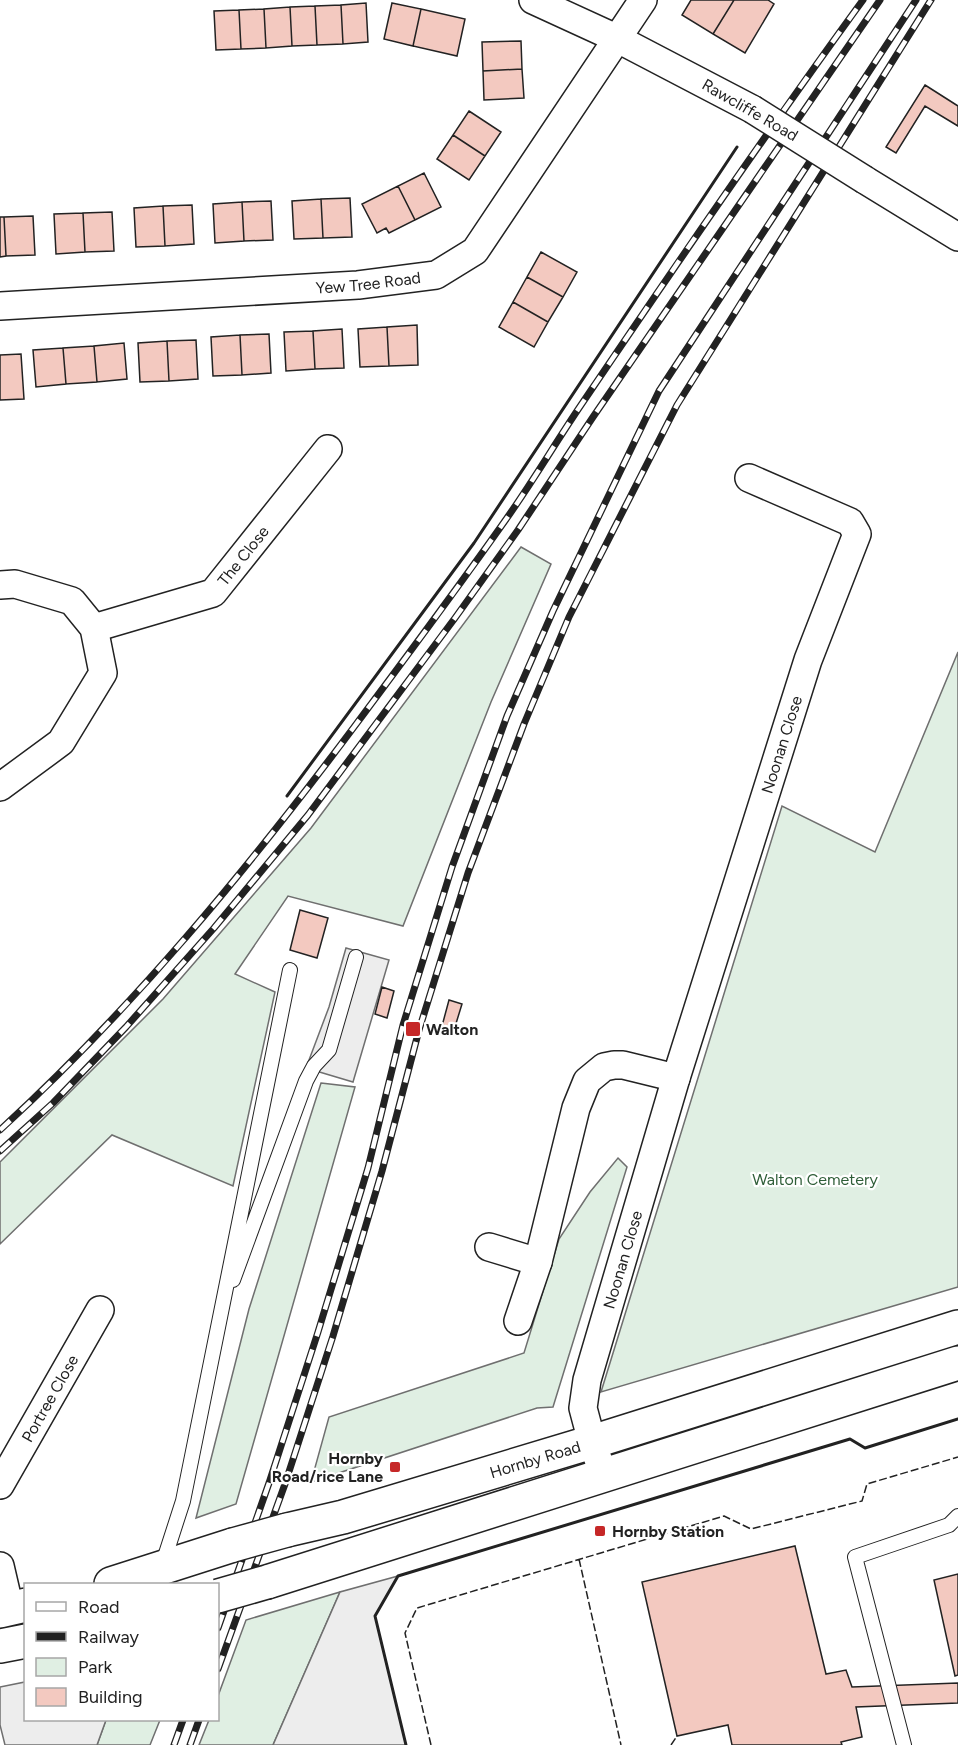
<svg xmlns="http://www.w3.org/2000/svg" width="958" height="1745" viewBox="0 0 958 1745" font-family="Figtree,sans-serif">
  <rect width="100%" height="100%" fill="#fff"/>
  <!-- green -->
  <path fill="#e0efe3" stroke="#6f6f6f" stroke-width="1.5" d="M521 547 551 564 491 702 403 926 288 896 235 974 275 992 233 1186 112 1135 0 1244V1162L163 999 311 828Z
    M958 652V1287L601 1392 782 806 875 852Z
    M321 1083 355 1087 236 1504 196 1518 249 1309Z
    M618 1158 627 1167 553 1407 537 1408 311 1482 329 1417 524 1353 559 1239 590 1192Z
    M340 1592 273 1745H199L209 1720H218V1696L246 1620Z
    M106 1720H160L150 1745H97Z"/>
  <!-- parking -->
  <path fill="#ededed" stroke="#6f6f6f" stroke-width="1.5" d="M346 948 389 960 353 1082 306 1068 329 1007Z
    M398 1576 375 1616 406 1745H273L340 1592Z
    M25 1682 26 1720H106L97 1745H5L0 1725V1687Z"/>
  <!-- building -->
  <path fill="#f3c9c0" stroke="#222" stroke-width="1.5" d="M691 0H734L713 34 682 15Z
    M734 0H768L774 4 745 53 713 34Z
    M366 3 368 42 343 44 341 5Z
    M392 3 421 9 413 46 384 39Z
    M341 5 343 44 317 45 315 6Z
    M315 6 317 45 292 46 290 7Z
    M290 7 292 46 266 48 264 9Z
    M264 9 266 48 241 49 239 10Z
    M421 9 465 19 457 56 413 46Z
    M239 10 241 49 216 50 214 11Z
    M521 41 522 69 483 71 482 42Z
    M522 69 524 98 484 100 483 71Z
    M925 85 958 106V126L925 106 896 153 886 147Z
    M469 111 501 132 485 156 453 135Z
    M453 135 485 156 469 180 437 159Z
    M424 173 441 207 415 220 398 186Z
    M398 186 415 220 389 233 386 228 377 233 362 204Z
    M350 198 352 237 323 238 321 199Z
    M321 199 323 238 294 239 292 201Z
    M271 201 273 240 244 241 242 202Z
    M242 202 244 241 215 243 213 204Z
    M192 205 194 244 165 246 163 206Z
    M163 206 165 246 136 247 134 208Z
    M112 212 114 251 85 252 83 213Z
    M83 213 85 252 56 254 54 214Z
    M33 216 35 255 6 256 4 217Z
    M0 217H4L6 256 0 257Z
    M541 252 577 272 563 297 527 277Z
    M527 277 563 297 548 322 513 302Z
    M513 302 548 322 534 347 499 327Z
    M417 325 418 365 389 366 387 327Z
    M387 327 389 366 360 367 358 329Z
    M342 329 344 368 315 369 313 331Z
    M313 331 315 369 286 371 284 332Z
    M269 334 271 373 242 375 240 335Z
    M240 335 242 375 213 376 211 337Z
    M196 340 198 379 169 381 167 341Z
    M167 341 169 381 140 382 138 343Z
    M124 343 127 379 97 382 94 346Z
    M94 346 97 382 66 384 63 348Z
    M63 348 66 384 36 387 33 350Z
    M21 354 24 399 0 400V355Z
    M300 910 328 918 317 958 290 950Z
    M382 987 394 991 387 1018 375 1014Z
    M449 1000 462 1004 454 1030 442 1026Z
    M795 1546 826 1674 846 1670 852 1687 958 1683V1703L856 1707 862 1737 841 1742 842 1745H732L728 1725 677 1736 642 1582Z
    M958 1574V1675L955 1676 934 1580Z"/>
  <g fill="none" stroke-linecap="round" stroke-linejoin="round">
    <defs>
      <path id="service" d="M233 1280 306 1081 314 1066 329 1050 356 957
        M162 1566 183 1501 290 970
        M904 1745 855 1557 949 1525 958 1516"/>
      <g id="minor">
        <path d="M533 0 618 39 752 109"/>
        <path d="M865 180 958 237"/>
        <path id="s1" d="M0 306 358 285 436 275 475 251 643 0"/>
        <path d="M0 585 15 584 72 601 94 628 103 673 61 742 0 787"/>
        <path id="s2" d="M94 628 213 593 328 449"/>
        <path d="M489 1247 538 1262"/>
        <path d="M518 1321 538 1262 576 1108 587 1081 604 1067 614 1065H623L676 1078"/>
        <path id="s3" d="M604 1476 592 1442 583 1408 587 1380 676 1078 808 660 857 534 850 522 749 478"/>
        <path id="s4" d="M0 1485 100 1310"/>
        <path d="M0 1566 10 1609"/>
      </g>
      <g id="primary">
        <path id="s5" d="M287 1530 343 1517 592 1442 958 1327"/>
        <path d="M267 1582 958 1363"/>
        <path d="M111 1584 233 1545"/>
        <path d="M0 1611 26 1605"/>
        <path d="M0 1646 26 1641"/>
      </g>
    </defs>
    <!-- service casing -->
    <use href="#service" stroke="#222" stroke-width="16"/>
    <!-- minor casing -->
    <use href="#minor" stroke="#222" stroke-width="30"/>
    <!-- primary casing -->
    <use href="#primary" stroke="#222" stroke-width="36"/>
    <!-- service -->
    <use href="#service" stroke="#fff" stroke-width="14"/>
    <!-- minor -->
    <use href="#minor" stroke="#fff" stroke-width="27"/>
    <!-- primary -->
    <use href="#primary" stroke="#fff" stroke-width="33"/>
    <defs>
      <path id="rail" d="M0 1130C132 1009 247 870 354 727 404 660 454 593 502 525 530 486 554 445 581 405 673 269 766 133 863 0
        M0 1151 53 1103 126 1027 214 928 308 815 455 618 518 530 593 417 880 0
        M218 1628 269 1483 318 1332 368 1168 403 1025 452 867 507 716 553 611 659 391 916 0
        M218 1669 285 1484 333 1336 382 1171 419 1030 468 873 524 724 569 617 677 405 931 0
        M174 1745 183 1720
        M190 1745 199 1720"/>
    </defs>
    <!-- rail casing -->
    <use href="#rail" stroke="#222" stroke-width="7"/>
    <!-- rail -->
    <use href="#rail" stroke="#fff" stroke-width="4.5" stroke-dasharray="14" stroke-linecap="butt"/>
    <defs>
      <path id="minor-bridge" d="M752 109 865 180"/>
      <path id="primary-bridge" d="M233 1545 287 1530
        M218 1596 267 1582"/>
    </defs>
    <!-- minor-bridge casing -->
    <use href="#minor-bridge" stroke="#222" stroke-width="30" stroke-linecap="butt"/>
    <!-- primary-bridge casing -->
    <use href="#primary-bridge" stroke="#222" stroke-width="36" stroke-linecap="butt"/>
    <!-- minor-bridge -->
    <use href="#minor-bridge" stroke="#fff" stroke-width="27"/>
    <!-- primary-bridge -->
    <use href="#primary-bridge" stroke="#fff" stroke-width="33"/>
    <!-- fence -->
    <path stroke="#222" stroke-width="1.5" stroke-dasharray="8 3" stroke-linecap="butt" d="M579 1559 621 1745
      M431 1745 405 1633 417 1608 724 1516 751 1529 862 1501 867 1484 958 1457
      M671 1745 677 1736"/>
    <!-- wall -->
    <path stroke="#222" stroke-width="3" d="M287 796 474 543 737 147
      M406 1745 375 1616 398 1576 850 1439 865 1448 958 1419"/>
  </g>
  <!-- markers -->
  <g fill="#c62828" stroke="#fff" stroke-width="2">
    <rect x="405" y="1021" width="16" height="16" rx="3"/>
    <rect x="389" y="1461" width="12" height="12" rx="3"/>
    <rect x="594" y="1525" width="12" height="12" rx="3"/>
  </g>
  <g text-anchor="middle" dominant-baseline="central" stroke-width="4.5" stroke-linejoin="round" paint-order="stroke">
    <!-- street labels -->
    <g font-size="16" fill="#222" stroke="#fff">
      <text transform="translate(750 110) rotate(30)">Rawcliffe Road</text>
      <text stroke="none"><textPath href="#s1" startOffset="369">Yew Tree Road</textPath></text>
      <text stroke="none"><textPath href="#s2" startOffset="172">The Close</textPath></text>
      <text stroke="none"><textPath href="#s3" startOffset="764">Noonan Close</textPath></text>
      <text stroke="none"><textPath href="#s3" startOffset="225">Noonan Close</textPath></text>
      <text stroke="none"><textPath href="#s4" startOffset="100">Portree Close</textPath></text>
      <text stroke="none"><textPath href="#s5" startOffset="258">Hornby Road</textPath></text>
    </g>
    <!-- poi labels -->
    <g font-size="16" font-weight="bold" fill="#222" stroke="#fff" text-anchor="start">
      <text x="426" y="1029">Walton</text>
      <text x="383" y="1458" text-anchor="end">Hornby<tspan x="383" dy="18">Road/rice Lane</tspan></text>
      <text x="612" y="1531">Hornby Station</text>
    </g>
    <!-- park labels -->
    <g font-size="16" fill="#2f5e38" stroke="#fff">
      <text x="815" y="1179">Walton Cemetery</text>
    </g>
  </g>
  <!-- legend -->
  <rect x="24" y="1583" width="195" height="138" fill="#ffffff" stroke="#a7a7a7" stroke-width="1.5"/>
  <rect x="36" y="1602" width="30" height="9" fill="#ffffff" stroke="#a7a7a7" stroke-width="1.5"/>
  <text x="78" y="1613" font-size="18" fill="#222222">Road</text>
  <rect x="36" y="1632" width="30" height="9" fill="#222222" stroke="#a7a7a7" stroke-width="1.5"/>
  <text x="78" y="1643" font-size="18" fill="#222222">Railway</text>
  <rect x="36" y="1658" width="30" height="18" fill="#e0efe3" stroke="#a7a7a7" stroke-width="1.5"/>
  <text x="78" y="1673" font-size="18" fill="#222222">Park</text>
  <rect x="36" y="1688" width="30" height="18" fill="#f3c9c0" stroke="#a7a7a7" stroke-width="1.5"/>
  <text x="78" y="1703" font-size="18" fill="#222222">Building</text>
</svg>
